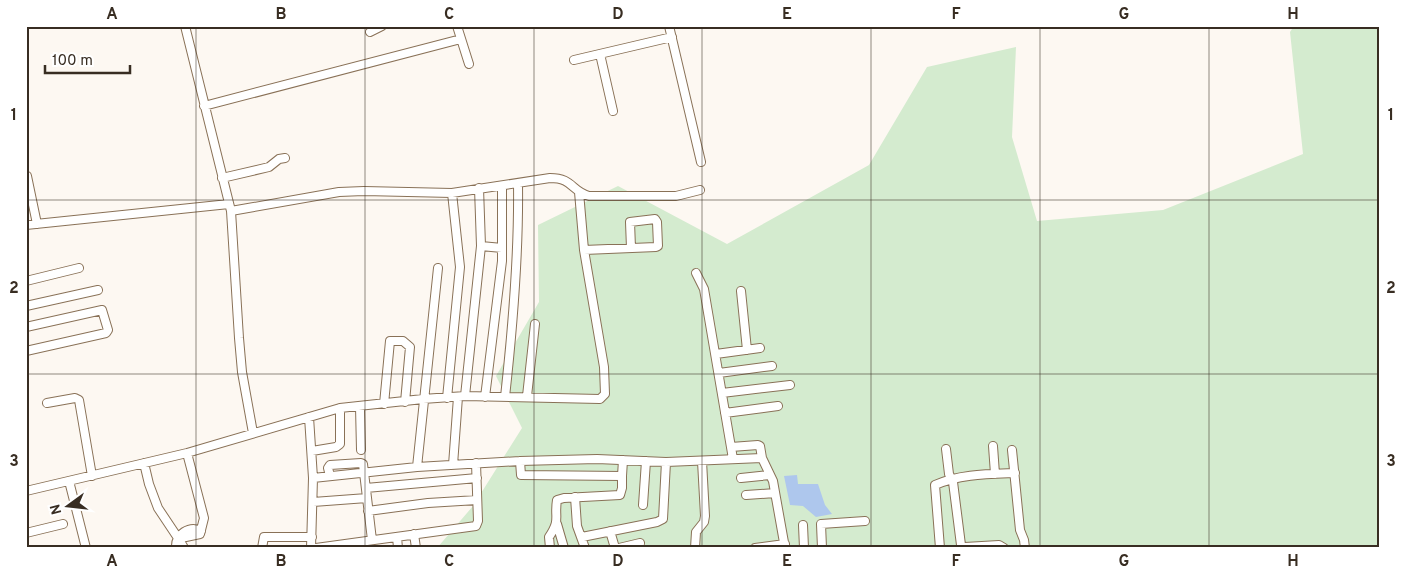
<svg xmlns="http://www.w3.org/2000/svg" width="1405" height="574" viewBox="0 0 1405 574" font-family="Overpass,sans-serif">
  <rect width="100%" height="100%" fill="#fdf8f2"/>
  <!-- green -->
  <path fill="#d4ebcf" d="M1294 26H1379V548H437L473 506 522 428 496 376 539 302 538 225 618 186 727 244 869 165 927 67 1016 47 1012 137 1037 221 1163 210 1303 154 1290 32Z"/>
  <!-- water -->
  <path fill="#aec7ed" d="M797 475 798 484H818L825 505 832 514 816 517 803 506 790 505 784 476Z"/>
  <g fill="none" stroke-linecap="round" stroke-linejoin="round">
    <defs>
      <path id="minor" d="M185 26 231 211 239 338 242 372 253 433
        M457 26 469 64
        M669 26 701 162
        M370 32 382 26
        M600 54 613 111
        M574 60 672 37
        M204 106 461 39
        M27 176 37 224
        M222 178 269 167 279 159 285 158
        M231 211 339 192 364 191 452 193 550 178C573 178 571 191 589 196H676L700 190
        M26 225 229 204
        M481 246 502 248
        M584 250 656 247 658 246 657 222 655 219 630 222 631 248
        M696 273 704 289 733 459
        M26 281 79 268
        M741 291 747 350
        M26 306 98 290
        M26 327 102 310 108 330 106 333 26 351
        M716 354 760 348
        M719 373 772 366
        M722 393 790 385
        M465 396 481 246 479 188
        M527 396 535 324
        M485 397 502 261V186
        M505 397C513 325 519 256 518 184
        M447 398 460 267 452 193
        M47 403 75 398 79 400 92 476
        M384 404 390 341H403L410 347 405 402
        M360 407 361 450
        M725 413 778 406
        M309 417 313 478 311 548
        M993 446 995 474
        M731 447 758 445 760 446 762 458
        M946 449 949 474 953 482 961 545 965 547 999 545 1004 548
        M1012 450 1020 530 1024 540 1025 548
        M312 451 336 447 340 444V408
        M520 461 521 475 622 476 623 460
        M666 462 762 458 773 481 785 548
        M144 463 149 484 158 508 180 541
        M453 465 458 397
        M417 467 438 268
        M330 476 328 468 330 465 361 463 363 464 372 540
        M313 478 417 467 520 461 597 459 666 462 663 519 657 522 582 537
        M741 478 770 475
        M69 481 86 548
        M366 488 477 478
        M26 491 187 453 340 408 423 399 465 396 600 399 605 394 604 367 584 250 579 192
        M746 495 775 493
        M575 497 577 526 585 548
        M313 502 367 498
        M643 505 646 461
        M368 511 428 503 477 500
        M557 524 564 548
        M803 525 804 548
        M610 531 615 548
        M26 533 63 524
        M414 534 416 548
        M397 537 398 548
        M176 548C175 534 190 525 201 531
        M184 548 180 541 181 538 200 534 204 518 187 453
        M262 548 264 537H312
        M316 548 476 526 478 521 476 463
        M550 548 549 537C561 519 554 518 557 500L564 498 620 495 622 488V476
        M619 548 640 543
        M695 548 696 532 704 522 705 516 702 461
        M755 548 785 544
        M822 548 821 524 865 521
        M940 548 935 485C959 474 988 474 1015 473"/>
    </defs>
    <!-- minor casing -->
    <use href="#minor" stroke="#897157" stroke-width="10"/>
    <!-- minor -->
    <use href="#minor" stroke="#fff" stroke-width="8"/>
  </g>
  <!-- grid -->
  <path fill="none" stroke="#382d22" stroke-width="1" stroke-opacity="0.55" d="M196 26V548M365 26V548M534 26V548M702 26V548M871 26V548M1040 26V548M1209 26V548M26 200H1379M26 374H1379"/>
  <!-- border -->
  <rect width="1405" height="574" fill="none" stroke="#ffffff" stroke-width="55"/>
  <!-- north arrow -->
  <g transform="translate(68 506) rotate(255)" stroke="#ffffff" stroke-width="4" paint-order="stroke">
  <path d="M0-4L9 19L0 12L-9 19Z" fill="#382d22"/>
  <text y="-8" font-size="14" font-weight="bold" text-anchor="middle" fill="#382d22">N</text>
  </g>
  <!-- scale -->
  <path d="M45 65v8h85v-8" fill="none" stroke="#382d22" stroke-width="2.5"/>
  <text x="52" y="65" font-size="15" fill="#382d22" stroke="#ffffff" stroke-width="4" paint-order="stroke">100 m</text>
  <rect x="28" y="28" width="1350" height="518" fill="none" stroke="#382d22" stroke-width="2"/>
  <g font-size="16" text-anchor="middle" font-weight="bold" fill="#382d22">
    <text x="112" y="19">A</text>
    <text x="281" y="19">B</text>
    <text x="449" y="19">C</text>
    <text x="618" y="19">D</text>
    <text x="787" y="19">E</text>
    <text x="956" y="19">F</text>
    <text x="1124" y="19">G</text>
    <text x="1293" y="19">H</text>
    <text x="14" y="120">1</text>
    <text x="1391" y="120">1</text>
    <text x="14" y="293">2</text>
    <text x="1391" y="293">2</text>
    <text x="14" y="466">3</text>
    <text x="1391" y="466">3</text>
    <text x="112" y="566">A</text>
    <text x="281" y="566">B</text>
    <text x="449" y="566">C</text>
    <text x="618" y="566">D</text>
    <text x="787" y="566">E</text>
    <text x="956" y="566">F</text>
    <text x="1124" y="566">G</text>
    <text x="1293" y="566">H</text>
  </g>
</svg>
